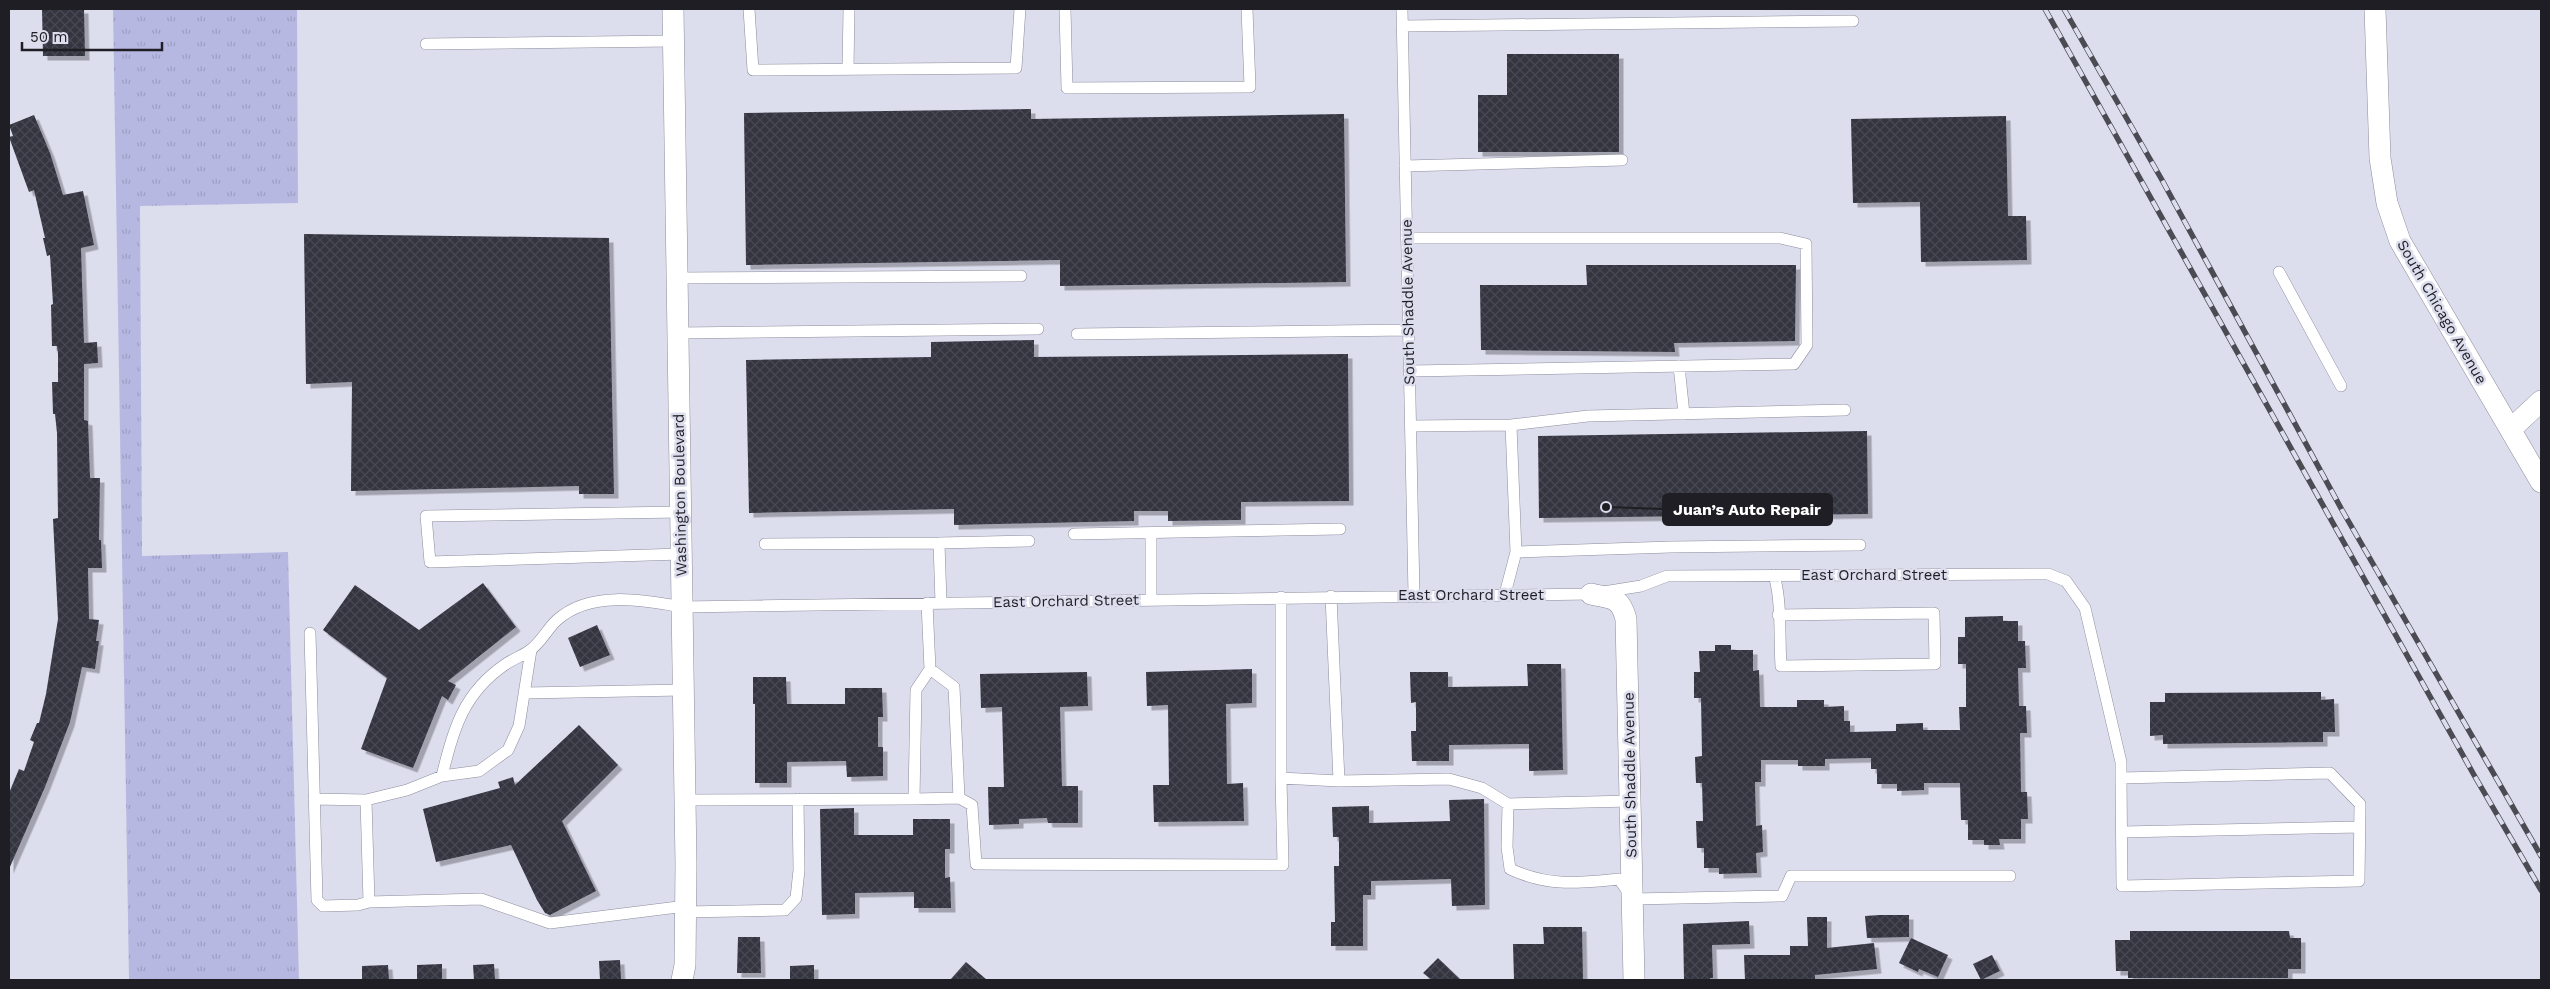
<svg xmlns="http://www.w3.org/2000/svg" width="2550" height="989" viewBox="0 0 2550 989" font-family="'Work Sans',sans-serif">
  <defs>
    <pattern id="grass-tufts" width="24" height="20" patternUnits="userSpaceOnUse" patternTransform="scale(1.25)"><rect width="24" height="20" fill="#b7b8e2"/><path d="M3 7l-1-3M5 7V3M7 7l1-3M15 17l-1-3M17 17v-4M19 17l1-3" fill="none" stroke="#9d9ec2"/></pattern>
    <pattern id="building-cross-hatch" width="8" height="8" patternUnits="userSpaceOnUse" patternTransform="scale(1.25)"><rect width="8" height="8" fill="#343441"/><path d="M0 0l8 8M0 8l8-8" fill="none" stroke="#484854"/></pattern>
    <filter id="shadow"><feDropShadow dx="4.5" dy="4.5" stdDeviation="0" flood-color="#0004"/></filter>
  </defs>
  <rect width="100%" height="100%" fill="#dcdded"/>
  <!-- grass -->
  <path fill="url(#grass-tufts)" d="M113 9H297L298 203 140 206 142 556 288 552 299 980H129Z"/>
  <!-- building -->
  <path fill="url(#building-cross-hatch)" filter="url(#shadow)" d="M42 9H84L85 56H43Z
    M1507 54H1619V152H1478V95H1507Z
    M1031 109V119L1344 114 1346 282 1060 286V260L746 265 744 113Z
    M34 115 50 153 63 195 83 191 94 245 81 248 84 343 97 342 98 363 84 364V420L88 421 90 478H100L99 540H101L102 568H88L89 619 99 620 96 641H99L95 669 82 667 70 722 45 787 9 869V793L19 769 24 771 34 742 30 740 37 723H39L46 694 58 619 53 519 58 518 57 433 55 414H53L52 382H58V354L57 346H52L51 305 53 304 50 255 47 256 43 238H45L34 190 29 192 9 137 13 136 9 125Z
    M2006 116 2008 216H2026L2027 260 1921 262 1920 202 1853 203 1851 119Z
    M304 234 609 238 614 494H579V486L351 491 352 382 306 384Z
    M1586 265H1796L1795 341 1674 343 1675 352 1481 350 1480 285H1587Z
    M1034 340V357L1348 354 1349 501 1241 502V520L1168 521V511H1134V521L954 525V509L749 513 746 360 931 357V342Z
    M1867 431 1868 514 1539 518 1538 436Z
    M483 583 516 627 448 681 456 685 448 700 442 696 413 768 361 749 387 678 323 630 355 585 419 630Z
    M2003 616V621H2018V641H2025L2026 668H2018L2019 706H2026L2027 733H2020L2021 792H2027L2028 819H2021V839H1999L2000 845H1984V840H1968V820H1961L1960 783H1924V790L1897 791V784H1877V769H1871V758L1825 759V766H1798V760H1761V782H1755L1756 826 1762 825 1763 852 1756 853 1757 873 1719 874V868H1704V848H1697L1696 821H1703L1702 783H1696L1695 757 1702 756 1701 698H1694V672H1700L1699 651H1715V645H1731V650H1753V671L1759 670 1760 707H1797V700H1824V707L1844 706V721H1850V732L1896 731V724L1923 723V730H1960L1959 707H1966V664H1958V637H1965V617Z
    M597 625 610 655 580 667 568 638Z
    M1527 664H1561L1563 770 1529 771V744L1449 745V761H1412L1411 731H1416V702L1411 703 1410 672H1448V687L1528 686Z
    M1252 669V703L1226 704 1227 784 1243 783 1244 821 1154 822 1153 785H1169L1168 705 1147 706 1146 672Z
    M1087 672 1088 706 1060 707 1062 786H1078V823H1048L1047 818 1019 819V824L989 825 988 787H1004L1002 707 981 708 980 674Z
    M753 677H786L787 704H845V688H882L883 717H878V747H883V776L847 777 846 761 787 762V783H755V704H753Z
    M2321 692V700L2334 699 2335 732H2323V742L2163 744V735L2150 736V702H2165V693Z
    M579 725 618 765 562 821 596 891 550 915 545 913 537 900 511 845 436 862 423 809 500 788 498 782 513 777 515 785Z
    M1484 799 1485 905 1452 906 1451 879 1371 881V895H1363V946H1331V922H1335L1334 866H1339V837H1333L1332 807 1369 806V823L1450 821 1449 800Z
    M854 808V835H913V819H950V849H945V878L950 877 951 908H914V892L855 893V914L822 915 820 809Z
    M1880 915H1909V937L1867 938 1865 916Z
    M1807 917H1827V948L1874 943 1877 969 1815 975V980H1745L1744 955H1790V946H1808Z
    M1749 921 1750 944 1712 945 1713 978H1710V980H1684L1683 924Z
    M1543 927H1582L1583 980H1514L1513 944H1544Z
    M2130 931H2289L2290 938H2301V969H2288V978H2128V971H2116L2115 940H2130Z
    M738 937H760L761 973H737Z
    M1911 938 1948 955 1938 977 1919 969 1918 972 1899 963Z
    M1992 955 2000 971 1981 980 1973 964Z
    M1438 958 1461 980H1432L1423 973Z
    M620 960 621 980H600L599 961Z
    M966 962 987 980H950Z
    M442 964V980H417V965Z
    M494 964 495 980H474L473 965Z
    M388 965 389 980H362V966Z
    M814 965V980H790V966Z"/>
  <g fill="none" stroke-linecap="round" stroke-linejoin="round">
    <defs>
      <path id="service" d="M749 9 753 70 1016 68 1020 9
        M1065 9 1067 88 1250 87 1247 9
        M1402 9 1414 595
        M1402 26 1853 21
        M426 44 673 41
        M848 69 849 9
        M1405 166 1622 160
        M1406 238H1780L1806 244 1807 345 1794 364 1410 371
        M2279 272 2341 386
        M677 278 1021 276
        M678 333 1038 329
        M1077 334 1409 330
        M1679 366 1684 414
        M1411 426 1511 425
        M680 512 426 516 430 562 681 554
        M1074 534 1340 529
        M765 544 939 543
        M1516 552 1511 425 1588 416 1845 410
        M1774 575C1782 602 1779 637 1781 666L1935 664 1934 613 1778 615
        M1505 594 1516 552 1671 547 1860 545
        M1331 596 1339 781
        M1151 599V533
        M927 603 930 669 954 687 959 798 972 805 976 864 1283 865 1281 778V597
        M941 603 939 543 1029 541
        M310 633 317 900 323 906 358 905 369 902 366 800 407 790 442 776 479 771 508 750 519 726 531 650
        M525 693 683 690
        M442 776C453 729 464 692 506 664 513 659 522 656 529 651 541 643 547 629 557 620 590 590 643 600 682 607L1591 594 1641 586 1667 576 2048 574 2066 581 2085 608 2121 762V778L2330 773 2360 804 2359 881 2122 886 2121 778
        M1281 778 1339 781 1449 779 1482 788 1508 804 1507 847 1510 869C1549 887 1577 883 1619 879L1633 899 1782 896 1791 876H2010
        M314 799 366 800
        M914 799 959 798
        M685 800 914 799 916 690 930 669
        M1508 804 1631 801
        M2122 832 2360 827
        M369 902 481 899 550 923 686 906
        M685 912 785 910 796 898 799 870 798 799"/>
      <path id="minor" d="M673 9 686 865 685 965 682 980
        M2375 9 2380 158 2387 203 2400 241 2541 482
        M2511 429 2541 401
        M1591 594C1612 599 1620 596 1626 619L1634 980"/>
    </defs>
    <!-- service casing -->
    <use href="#service" stroke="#8c8d9c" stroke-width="12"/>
    <!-- minor casing -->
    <use href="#minor" stroke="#8c8d9c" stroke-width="22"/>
    <!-- service -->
    <use href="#service" stroke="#fff" stroke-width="11"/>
    <!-- minor -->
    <use href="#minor" stroke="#fff" stroke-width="21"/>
    <defs>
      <path id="rail" d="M2045 9 2474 775 2541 890
        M2064 9 2162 180 2342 510 2541 856"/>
    </defs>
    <!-- rail casing -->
    <use href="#rail" stroke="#4b4b54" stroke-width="5.5"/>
    <!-- rail -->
    <use href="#rail" stroke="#dcdded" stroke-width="4" stroke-dasharray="11" stroke-linecap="butt"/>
  </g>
  <g text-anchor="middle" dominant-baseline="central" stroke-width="5" stroke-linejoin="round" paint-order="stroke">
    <!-- street labels -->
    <g font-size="15" fill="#1e1e24" stroke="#dcdded">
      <text transform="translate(1408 302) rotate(-91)">South Shaddle Avenue</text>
      <text transform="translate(2442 312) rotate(60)">South Chicago Avenue</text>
      <text transform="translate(680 495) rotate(-91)">Washington Boulevard</text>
      <text x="1874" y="575">East Orchard Street</text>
      <text x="1471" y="595">East Orchard Street</text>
      <text transform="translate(1066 601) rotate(-1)">East Orchard Street</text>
      <text transform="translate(1630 775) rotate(-91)">South Shaddle Avenue</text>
    </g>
  </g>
  <!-- callouts -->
  <path fill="none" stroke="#1e1e24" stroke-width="2" d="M1606 507L1663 509"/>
  <circle fill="#1e1e24" stroke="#dcdded" stroke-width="2" cx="1606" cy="507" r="5"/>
  <rect fill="#1e1e24" stroke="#1e1e24" stroke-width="2" x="1663" y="494" width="169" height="31" rx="5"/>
  <g font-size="16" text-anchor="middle" font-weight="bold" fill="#fff">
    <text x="1747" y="515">Juan’s Auto Repair</text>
  </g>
  <!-- border -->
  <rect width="2550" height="989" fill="none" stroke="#1e1e24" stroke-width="20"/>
  <!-- scale -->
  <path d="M22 42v8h140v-8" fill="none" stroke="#1e1e24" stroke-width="2.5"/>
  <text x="30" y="42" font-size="15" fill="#1e1e24" stroke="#dcdded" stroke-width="4" paint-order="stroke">50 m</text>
</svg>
